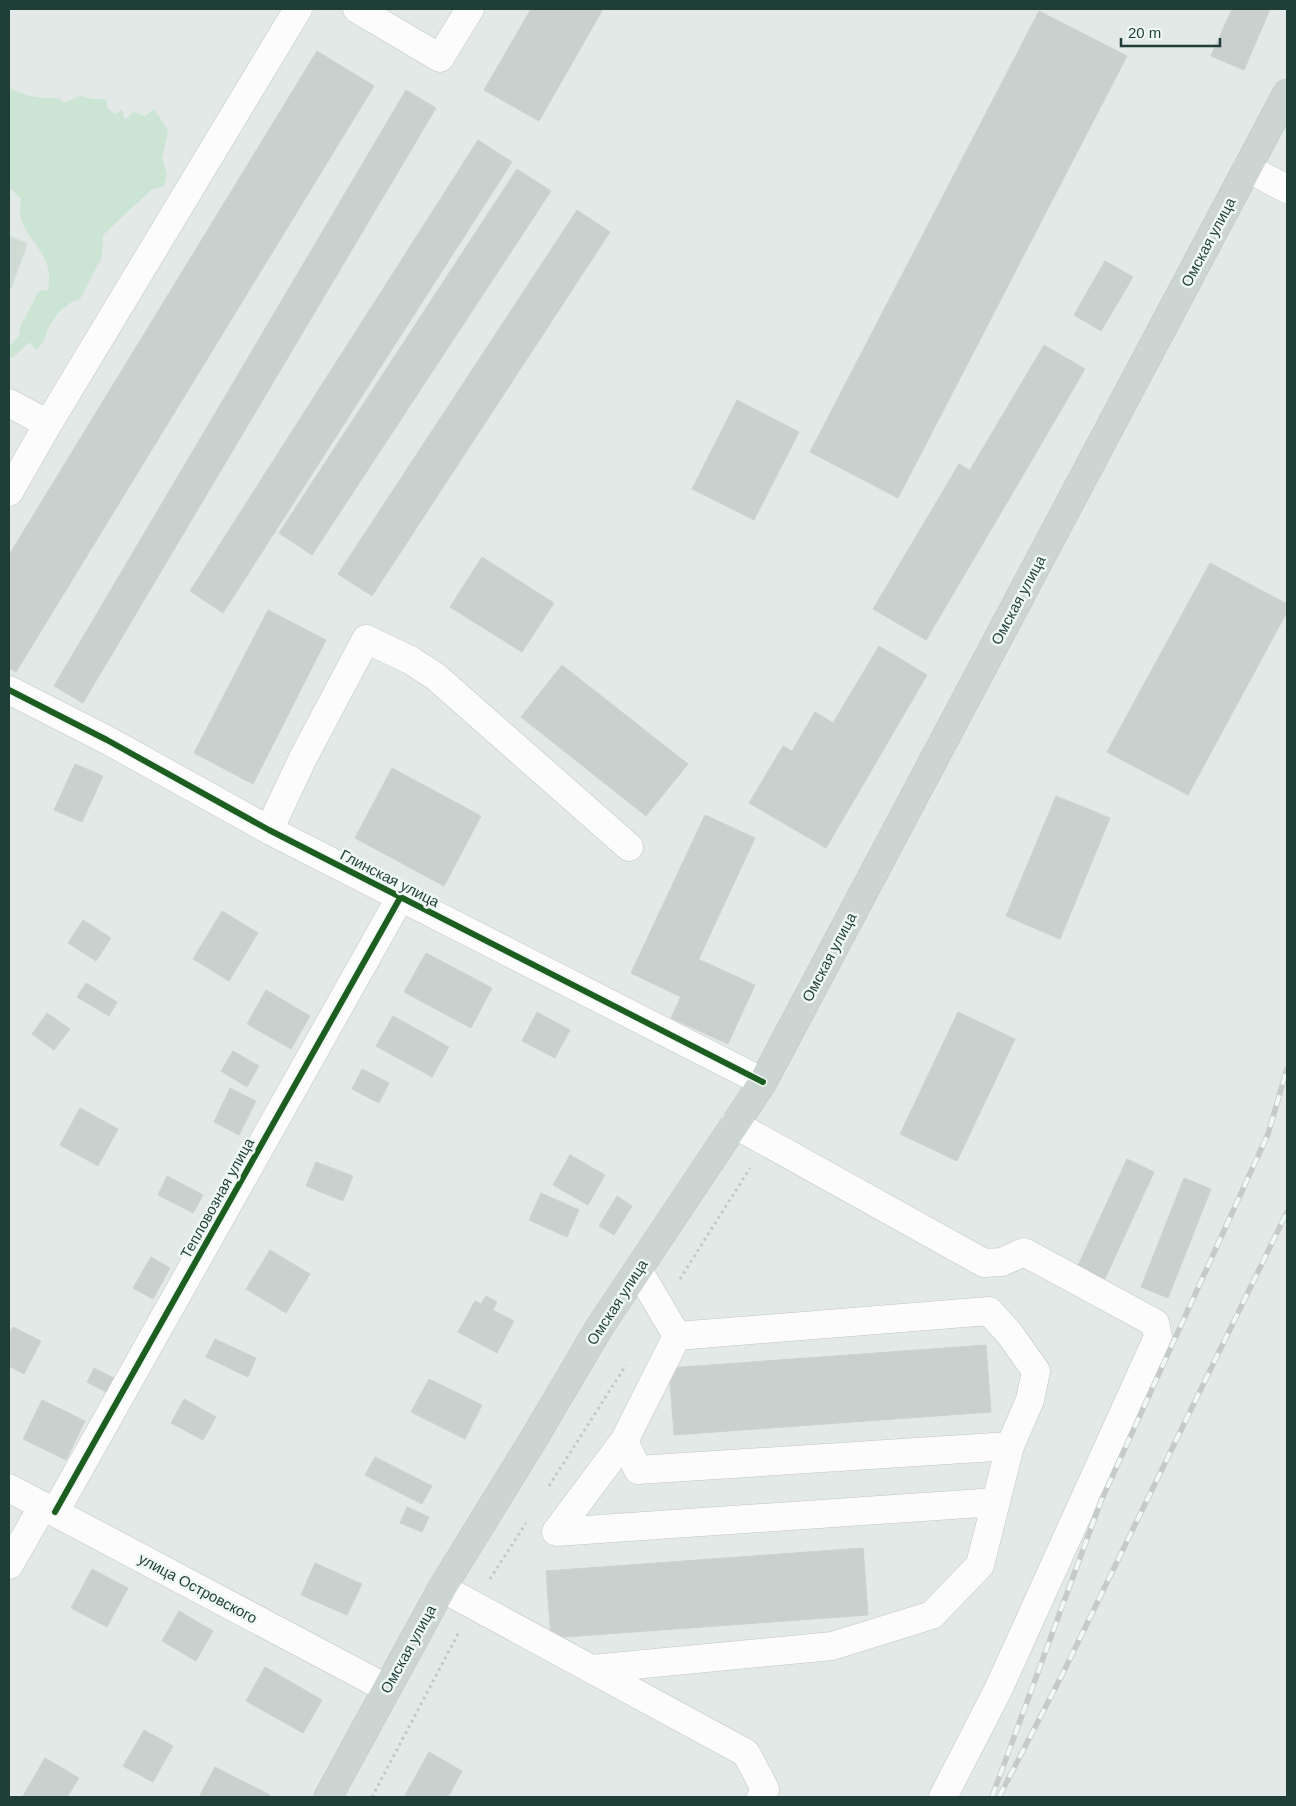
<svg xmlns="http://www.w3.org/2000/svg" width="1296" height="1806" viewBox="0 0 1296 1806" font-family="Helvetica,sans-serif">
  <rect width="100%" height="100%" fill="#e3e9e6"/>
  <!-- built -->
  <path fill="#d0dbd6" d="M9 236 28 243 11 289 9 288Z"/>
  <!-- green -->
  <path fill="#cbe4d3" d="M9 88C24 96 42 99 59 98L64 103 80 96 93 99H106L108 109 115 114 122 109 125 120 133 112 145 116 154 109 168 130 162 159 167 173 164 186 151 190 103 235 102 257 80 299C65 304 58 312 50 325 45 334 45 343 36 350L30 342 12 358 9 356V347L19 336 20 327 39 291 48 290C55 252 27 245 20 214 19 210 21 203 21 198L9 188Z"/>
  <!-- building -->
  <path fill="#cad0ce" stroke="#cbd2cf" d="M531 9H603L539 121 484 90Z
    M1232 9H1270L1244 70 1211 56Z
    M1039 11 1127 56 898 498 810 452Z
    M317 51 374 86 16 672 9 668V555Z
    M406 90 436 108 83 703 54 686Z
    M478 140 512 162 223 613 190 591Z
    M517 169 551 191 312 555 279 533Z
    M577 210 610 232 372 596 338 574Z
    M1105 261 1133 277 1101 331 1074 315Z
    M1044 345 1085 369 1012 494 970 470Z
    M737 400 799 432 754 520 692 489Z
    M959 464 1012 494 926 640 873 609Z
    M482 557 554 603 522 652 450 607Z
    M1210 563 1287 604V612L1188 795 1107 752Z
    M268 610 326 640 253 784 194 753Z
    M879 646 927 675 860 790 792 751 815 712 833 723Z
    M562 665 688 764 646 816 521 717Z
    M783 746 860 790 826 848 749 803Z
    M75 764 103 776 82 822 54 810Z
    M392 768 481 816 444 886 355 838Z
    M1056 796 1110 818 1060 939 1006 916Z
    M705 815 755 838 681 997 631 973Z
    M222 911 258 933 229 981 193 959Z
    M83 920 111 938 96 961 68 943Z
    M426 953 492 988 471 1028 404 992Z
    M698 959 755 985 728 1044 671 1018Z
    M86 983 117 1002 109 1016 77 997Z
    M266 990 310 1016 291 1049 247 1024Z
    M537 1012 570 1030 555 1058 522 1041Z
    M958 1012 1015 1039 957 1161 900 1134Z
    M47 1013 70 1029 54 1050 32 1034Z
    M393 1016 449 1047 432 1077 376 1046Z
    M233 1051 259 1066 247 1087 221 1071Z
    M362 1069 389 1083 379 1103 352 1089Z
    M230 1088 256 1101 239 1135 214 1122Z
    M80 1108 118 1129 98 1166 60 1145Z
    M570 1155 605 1175 588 1205 553 1185Z
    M1127 1159 1154 1172 1103 1283 1076 1270Z
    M316 1162 353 1176 343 1201 306 1186Z
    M167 1176 203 1195 193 1213 158 1195Z
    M1184 1178 1211 1189 1168 1298 1141 1287Z
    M541 1193 579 1210 567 1237 529 1220Z
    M617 1196 632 1206 614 1235 599 1226Z
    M270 1250 310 1274 286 1313 246 1289Z
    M151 1257 170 1268 153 1299 133 1288Z
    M486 1296 497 1302 493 1310 514 1321 497 1353 458 1332 475 1301 481 1304Z
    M13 1327 41 1341 24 1374 9 1366V1334Z
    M215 1339 256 1358 248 1377 206 1357Z
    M986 1345 991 1412 674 1435 669 1368Z
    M94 1368 118 1380 110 1394 87 1382Z
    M429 1379 482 1405 465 1439 411 1412Z
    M184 1399 216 1417 203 1440 171 1423Z
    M42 1400 85 1421 66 1460 23 1439Z
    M375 1457 432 1486 422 1504 365 1475Z
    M407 1507 429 1517 422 1532 400 1523Z
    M863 1548 868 1615 551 1638 546 1571Z
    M315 1563 362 1584 347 1615 301 1595Z
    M92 1569 128 1588 107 1627 71 1608Z
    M179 1611 213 1631 196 1661 162 1641Z
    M265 1667 322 1700 303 1733 246 1701Z
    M144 1730 173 1746 153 1782 123 1766Z
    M429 1752 462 1771 448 1797H404Z
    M45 1758 79 1778 67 1797 23 1796Z
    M215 1767 270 1795 268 1797H199Z"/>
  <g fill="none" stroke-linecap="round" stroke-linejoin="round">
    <defs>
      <path id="minor" d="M357 9 440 58 470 9
        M1247 168 1287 189
        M9 403 48 424 9 492
        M48 424 298 9
        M9 690 107 740 269 830 763 1082
        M269 830 303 758 366 639 410 660 435 676 629 847
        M734 1124 984 1263 1002 1262 1024 1252 1155 1323 1158 1337 998 1690 943 1797
        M638 1270 677 1336 989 1311 1009 1333 1036 1371 1030 1400 1010 1446 638 1470 624 1441 677 1336
        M624 1441 556 1532 996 1502
        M9 1488 386 1688
        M55 1512 400 898
        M9 1565 43 1506
        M442 1588 746 1753 765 1789 761 1797
        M592 1669 832 1646 932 1615 980 1565 1010 1446"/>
      <path id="major" d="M328 1797 442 1588 533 1440 599 1328 763 1082 1287 93"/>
    </defs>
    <!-- minor casing -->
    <use href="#minor" stroke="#c0c6c3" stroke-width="29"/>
    <!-- major casing -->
    <use href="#major" stroke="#bbc5c3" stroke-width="29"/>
    <!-- path -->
    <path stroke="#c0c9c7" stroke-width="3" stroke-dasharray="2.5 4" stroke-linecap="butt" d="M680 1279 750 1168
      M549 1486 626 1365
      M490 1579 526 1523
      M372 1797 459 1632"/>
    <!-- minor -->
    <use href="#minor" stroke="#fbfcfb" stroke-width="28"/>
    <!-- major -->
    <use href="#major" stroke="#cdd5d3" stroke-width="28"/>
    <defs>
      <path id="rail" d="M992 1797 1101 1501 1268 1134 1287 1069
        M999 1797 1063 1673 1287 1212"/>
    </defs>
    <!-- rail casing -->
    <use href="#rail" stroke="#c6cac9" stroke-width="5.5"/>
    <!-- rail -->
    <use href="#rail" stroke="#f0f8f5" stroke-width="4" stroke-dasharray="11" stroke-linecap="butt"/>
    <defs>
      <path id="cycleway" d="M9 690 107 740 269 830 763 1082
        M55 1512 400 898"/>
    </defs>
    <!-- cycleway casing -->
    <use href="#cycleway" stroke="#f0f8f5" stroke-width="9"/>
    <!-- cycleway -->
    <use href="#cycleway" stroke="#1b5e20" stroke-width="6"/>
  </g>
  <g text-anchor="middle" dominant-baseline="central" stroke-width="5" stroke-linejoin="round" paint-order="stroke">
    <!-- street labels -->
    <g font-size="15" fill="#1f3e38" stroke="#f0f8f5">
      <text transform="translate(1208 242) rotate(-62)">Омская улица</text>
      <text transform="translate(1018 600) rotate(-62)">Омская улица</text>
      <text transform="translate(390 878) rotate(27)">Глинская улица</text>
      <text transform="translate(829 957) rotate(-62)">Омская улица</text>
      <text transform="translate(217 1198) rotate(-61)">Тепловозная улица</text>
      <text transform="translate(617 1302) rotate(-57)">Омская улица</text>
      <text transform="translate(198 1588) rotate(28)">улица Островского</text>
      <text transform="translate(408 1649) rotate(-61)">Омская улица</text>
    </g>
  </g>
  <!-- border -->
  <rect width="1296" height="1806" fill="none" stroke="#1f3e38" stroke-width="20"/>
  <!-- scale -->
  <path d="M1121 38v8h99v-8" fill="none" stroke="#1f3e38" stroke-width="2.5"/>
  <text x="1128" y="38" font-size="15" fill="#1f3e38" stroke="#f0f8f5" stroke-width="4" paint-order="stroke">20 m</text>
</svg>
